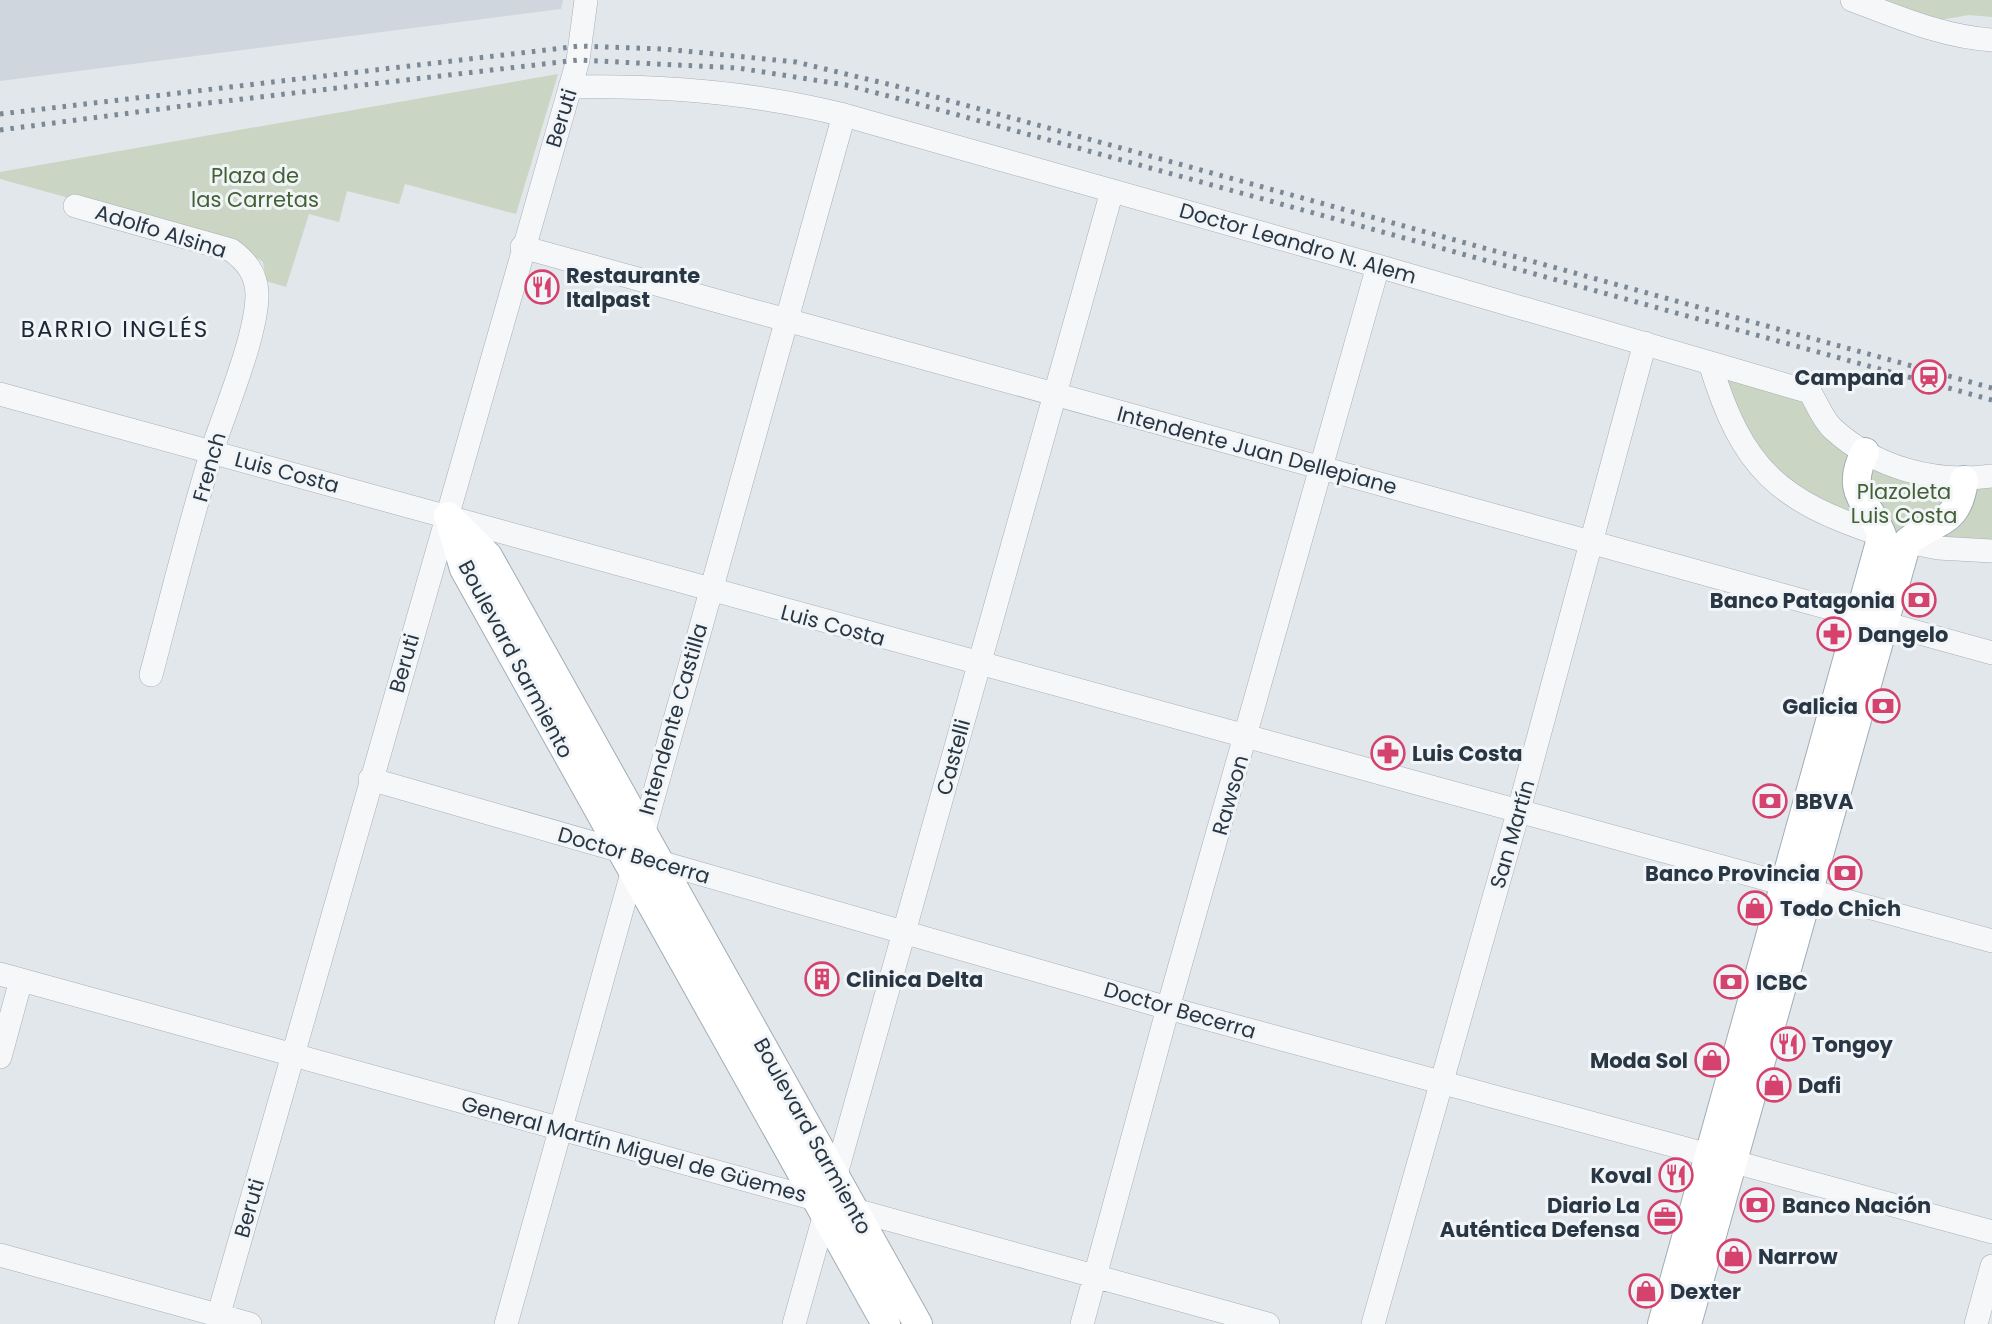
<svg xmlns="http://www.w3.org/2000/svg" width="1992" height="1324" viewBox="0 0 1992 1324" font-family="Poppins,sans-serif">
  <rect width="100%" height="100%" fill="#e2e7eb"/>
  <!-- built -->
  <path fill="#d0d6dd" d="M0 0H563L561 9 0 81Z"/>
  <!-- green -->
  <path fill="#cad5c3" d="M1881 0H1992V17L1969 15 1940 20Z
    M558 74 516 214 405 184 399 204 347 191 339 222 309 214 286 287 266 281 263 262 237 244 0 179V172Z
    M1710 363 1810 392 1865 452 1992 476V551L1882 535 1766 476Z"/>
  <g fill="none" stroke-linecap="round" stroke-linejoin="round">
    <defs>
      <path id="minor" d="M1852 0C1898 17 1943 37 1992 40
        M570 87C663 85 753 92 844 115L1378 266 1810 392C1817 404 1823 420 1833 429 1876 468 1935 484 1992 476
        M75 206 231 250C246 261 256 273 257 293 258 332 226 408 213 448 190 522 171 599 151 675
        M522 247 1992 653
        M1710 363C1742 469 1778 501 1882 535
        M0 394C664 575 1326 764 1992 941
        M1907 542 1938 548 1992 551
        M370 779 1168 1008 1992 1232
        M0 974 1268 1324
        M0 1057 21 980
        M0 1255 250 1324
        M216 1324 578 60 586 0
        M506 1324 844 115
        M794 1324 1112 191
        M1082 1324 1168 1008 1378 266
        M1373 1324 1518 813 1645 343
        M1976 1324 1992 1266"/>
      <path id="major" d="M448 516 488 556 918 1324
        M449 518 464 569 886 1324
        M1662 1324 1882 535C1868 501 1844 493 1865 452
        M1687 1324 1907 542C1937 518 1958 526 1964 480"/>
    </defs>
    <!-- minor casing -->
    <use href="#minor" stroke="#a7afb6" stroke-width="24"/>
    <!-- major casing -->
    <use href="#major" stroke="#a0adb7" stroke-width="30"/>
    <!-- minor -->
    <use href="#minor" stroke="#f5f7f9" stroke-width="23"/>
    <!-- major -->
    <use href="#major" stroke="#fff" stroke-width="28"/>
    <!-- rail -->
    <path stroke="#7a8995" stroke-width="5" stroke-dasharray="3.5 7" stroke-linecap="butt" d="M0 114 580 46 664 49 796 62 896 86 1992 388
      M0 130 191 105 578 60 738 68 846 85 900 99 1992 400"/>
  </g>
  <!-- icons -->
  <defs>
    <symbol id="restaurant-ring" viewBox="-11 -11 22 22"><circle r="9.5" fill="#f2f5f8" stroke="#d5426d" stroke-width="1.5"/><path d="M-5-6h1v4h1v-4h1v4h1v-4h1v5L-1.5 .5V6h-2V.5L-5-1ZM5-6V6H3V1.5H1.5Q1.5-4 5-6Z" fill="#d5426d"/></symbol>
    <symbol id="station-ring" viewBox="-11 -11 22 22"><circle r="9.5" fill="#f2f5f8" stroke="#d5426d" stroke-width="1.5"/><path d="M-3-6H3Q5-6 5-4V2Q5 4 3 4L4.5 6H3L1.5 4h-3L-3 6H-4.5L-3 4Q-5 4-5 2V-4Q-5-6-3-6ZM-3.5-4v3h7v-3ZM-3.5 1v1.5H-2V1ZM2 1v1.5H3.5V1Z" fill="#d5426d"/></symbol>
    <symbol id="bank-ring" viewBox="-11 -11 22 22"><circle r="9.5" fill="#f2f5f8" stroke="#d5426d" stroke-width="1.5"/><path d="M-6-4H6V4H-6ZM0-2.3a2.3 2.3 0 1 0 0 4.6a2.3 2.3 0 1 0 0-4.6Z" fill="#d5426d"/></symbol>
    <symbol id="pharmacy-ring" viewBox="-11 -11 22 22"><circle r="9.5" fill="#f2f5f8" stroke="#d5426d" stroke-width="1.5"/><path d="M-2-6h4v4h4v4h-4v4h-4v-4h-4v-4h4Z" fill="#d5426d"/></symbol>
    <symbol id="shop-ring" viewBox="-11 -11 22 22"><circle r="9.5" fill="#f2f5f8" stroke="#d5426d" stroke-width="1.5"/><path d="M-5-2.5h2.3a2.7 3.5 0 0 1 5.4 0H5L5.5 6h-11ZM-1.5-2.5h3a1.5 2.3 0 0 0-3 0Z" fill="#d5426d"/></symbol>
    <symbol id="building-ring" viewBox="-11 -11 22 22"><circle r="9.5" fill="#f2f5f8" stroke="#d5426d" stroke-width="1.5"/><path d="M-4-6H4V6H1V3H-1V6H-4ZM-2.5-4.3h1.7v1.8h-1.7ZM.8-4.3h1.7v1.8H.8ZM-2.5-1h1.7V.8h-1.7ZM.8-1h1.7V.8H.8Z" fill="#d5426d"/></symbol>
    <symbol id="office-ring" viewBox="-11 -11 22 22"><circle r="9.5" fill="#f2f5f8" stroke="#d5426d" stroke-width="1.5"/><path d="M-6-3h4V-5.5h4V-3h4V5H-6ZM-1-4.5V-3h2v-1.5ZM-6 0V1H6V0Z" fill="#d5426d"/></symbol>
  </defs>
  <g fill-rule="evenodd">
    <use href="#restaurant-ring" x="523" y="268" width="38" height="38"/>
    <use href="#station-ring" x="1910" y="358" width="38" height="38"/>
    <use href="#bank-ring" x="1900" y="581" width="38" height="38"/>
    <use href="#pharmacy-ring" x="1815" y="615" width="38" height="38"/>
    <use href="#bank-ring" x="1864" y="687" width="38" height="38"/>
    <use href="#pharmacy-ring" x="1369" y="734" width="38" height="38"/>
    <use href="#bank-ring" x="1751" y="782" width="38" height="38"/>
    <use href="#bank-ring" x="1826" y="854" width="38" height="38"/>
    <use href="#shop-ring" x="1736" y="889" width="38" height="38"/>
    <use href="#building-ring" x="803" y="960" width="38" height="38"/>
    <use href="#bank-ring" x="1712" y="963" width="38" height="38"/>
    <use href="#restaurant-ring" x="1769" y="1025" width="38" height="38"/>
    <use href="#shop-ring" x="1693" y="1041" width="38" height="38"/>
    <use href="#shop-ring" x="1755" y="1066" width="38" height="38"/>
    <use href="#restaurant-ring" x="1657" y="1156" width="38" height="38"/>
    <use href="#bank-ring" x="1738" y="1186" width="38" height="38"/>
    <use href="#office-ring" x="1646" y="1198" width="38" height="38"/>
    <use href="#shop-ring" x="1715" y="1237" width="38" height="38"/>
    <use href="#shop-ring" x="1627" y="1272" width="38" height="38"/>
  </g>
  <g text-anchor="middle" dominant-baseline="central" stroke-width="6" stroke-linejoin="round" paint-order="stroke">
    <!-- street labels -->
    <g font-size="21" fill="#293744" stroke="#f2f5f8">
      <text transform="translate(561 118) rotate(-73)">Beruti</text>
      <text transform="translate(161 231) rotate(17)">Adolfo Alsina</text>
      <text transform="translate(1298 243) rotate(16)">Doctor Leandro N. Alem</text>
      <text transform="translate(1257 450) rotate(15)">Intendente Juan Dellepiane</text>
      <text transform="translate(209 467) rotate(-74)">French</text>
      <text transform="translate(287 472) rotate(15)">Luis Costa</text>
      <text transform="translate(833 625) rotate(15)">Luis Costa</text>
      <text transform="translate(516 659) rotate(62)">Boulevard Sarmiento</text>
      <text transform="translate(404 663) rotate(-74)">Beruti</text>
      <text transform="translate(673 719) rotate(-74)">Intendente Castilla</text>
      <text transform="translate(953 757) rotate(-75)">Castelli</text>
      <text transform="translate(1230 795) rotate(-74)">Rawson</text>
      <text transform="translate(1512 834) rotate(-74)">San Martín</text>
      <text transform="translate(634 855) rotate(16)">Doctor Becerra</text>
      <text transform="translate(1180 1010) rotate(16)">Doctor Becerra</text>
      <text transform="translate(813 1136) rotate(61)">Boulevard Sarmiento</text>
      <text transform="translate(634 1149) rotate(15)">General Martín Miguel de Güemes</text>
      <text transform="translate(249 1208) rotate(-74)">Beruti</text>
    </g>
    <!-- park labels -->
    <g font-size="21" fill="#446035" stroke="#f2f5f8">
      <text x="255" y="175">Plaza de<tspan x="255" dy="24">las Carretas</tspan></text>
      <text x="1904" y="491">Plazoleta<tspan x="1904" dy="24">Luis Costa</tspan></text>
    </g>
    <!-- poi labels -->
    <g font-size="21" font-weight="bold" fill="#293744" stroke="#f2f5f8" text-anchor="start">
      <text x="566" y="275">Restaurante<tspan x="566" dy="24">Italpast</tspan></text>
      <text x="1904" y="377" text-anchor="end">Campana</text>
      <text x="1895" y="600" text-anchor="end">Banco Patagonia</text>
      <text x="1858" y="634">Dangelo</text>
      <text x="1858" y="706" text-anchor="end">Galicia</text>
      <text x="1412" y="753">Luis Costa</text>
      <text x="1795" y="801">BBVA</text>
      <text x="1820" y="873" text-anchor="end">Banco Provincia</text>
      <text x="1780" y="908">Todo Chich</text>
      <text x="846" y="979">Clinica Delta</text>
      <text x="1756" y="982">ICBC</text>
      <text x="1812" y="1044">Tongoy</text>
      <text x="1688" y="1060" text-anchor="end">Moda Sol</text>
      <text x="1798" y="1085">Dafi</text>
      <text x="1652" y="1175" text-anchor="end">Koval</text>
      <text x="1640" y="1205" text-anchor="end">Diario La<tspan x="1640" dy="24">Auténtica Defensa</tspan></text>
      <text x="1782" y="1205">Banco Nación</text>
      <text x="1758" y="1256">Narrow</text>
      <text x="1670" y="1291">Dexter</text>
    </g>
    <!-- neighbourhood labels -->
    <g font-size="23" letter-spacing="2" fill="#1b2735" stroke="#f2f5f8">
      <text x="115" y="329">BARRIO INGLÉS</text>
    </g>
  </g>
</svg>
